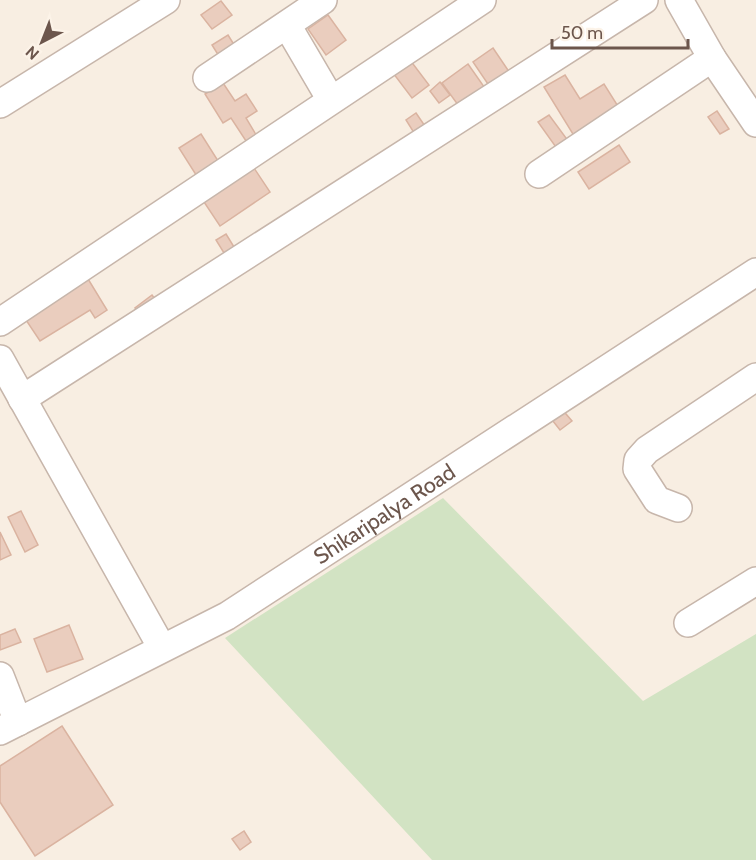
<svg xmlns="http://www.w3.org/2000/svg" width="756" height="860" viewBox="0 0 756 860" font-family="Cabin,sans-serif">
  <rect width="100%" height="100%" fill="#f8eee2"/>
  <!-- green -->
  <path fill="#d2e3c3" d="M443 498 643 701 756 634V860H432L225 638Z"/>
  <!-- building -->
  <path fill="#eacdbe" stroke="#dab3a0" stroke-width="1.5" d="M221 1 232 15 212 29 201 15Z
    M328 15 346 40 326 55 308 29Z
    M228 35 238 51 222 61 212 45Z
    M493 48 512 76 492 90 473 62Z
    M410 60 429 85 412 98 393 73Z
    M468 64 487 91 461 109 442 83Z
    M565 75 580 99 604 84 621 111 576 139 544 87Z
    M440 82 450 95 439 103 430 91Z
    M223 83 235 101 246 94 257 111 246 118 258 138 248 144 231 118 223 123 205 94Z
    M717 111 729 129 720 134 708 117Z
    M416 113 427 129 416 136 406 120Z
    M549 115 569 142 558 150 538 122Z
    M201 134 220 164 198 178 179 148Z
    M619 145 630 162 589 189 578 172Z
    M252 165 270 192 220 226 202 199Z
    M226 234 239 255 229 261 216 240Z
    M85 274 107 310 95 318 90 310 40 341 22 314Z
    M152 295 158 303 141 316 135 308Z
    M560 407 572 421 560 430 549 416Z
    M21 511 38 545 25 552 8 517Z
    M0 532 11 555 0 560Z
    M69 625 83 659 47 672 34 639Z
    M15 629 21 642 0 650V635Z
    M62 726 113 805 35 856 0 802V766Z
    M244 831 251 842 240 850 232 839Z"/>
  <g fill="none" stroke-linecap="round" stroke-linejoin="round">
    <defs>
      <g id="minor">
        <path d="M679 0 712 58 756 123"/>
        <path d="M287 25 331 100"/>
        <path d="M207 78 323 0"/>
        <path d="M0 104 166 0"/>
        <path d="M539 174 712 58"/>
        <path d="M0 322 482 0"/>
        <path d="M0 359 162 648"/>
        <path d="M22 399 644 0"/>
        <path d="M678 508 657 500 637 469 638 460 647 450 756 377"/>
        <path d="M688 623 756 581"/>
        <path d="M0 676 18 722"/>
        <path id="s1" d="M0 731 227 616 756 272"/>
      </g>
    </defs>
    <!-- minor casing -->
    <use href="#minor" stroke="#c7b6ab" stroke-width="30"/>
    <!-- minor -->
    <use href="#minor" stroke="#fff" stroke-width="27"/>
  </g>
  <g text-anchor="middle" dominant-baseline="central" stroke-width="6" stroke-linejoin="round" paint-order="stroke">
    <!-- street labels -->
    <g font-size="22" fill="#6c564c" stroke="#fcf3e8">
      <text stroke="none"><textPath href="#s1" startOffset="442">Shikaripalya Road</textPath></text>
    </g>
  </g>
  <!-- north arrow -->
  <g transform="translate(42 42) rotate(222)" stroke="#fcf3e8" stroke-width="4.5" paint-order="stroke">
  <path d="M0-4.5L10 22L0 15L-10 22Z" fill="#6c564c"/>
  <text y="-9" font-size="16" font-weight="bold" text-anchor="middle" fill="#6c564c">N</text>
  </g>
  <!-- scale -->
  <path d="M552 39v9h136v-9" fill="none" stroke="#6c564c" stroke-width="3"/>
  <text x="561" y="39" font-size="18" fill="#6c564c" stroke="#fcf3e8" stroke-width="4.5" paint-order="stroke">50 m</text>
</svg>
